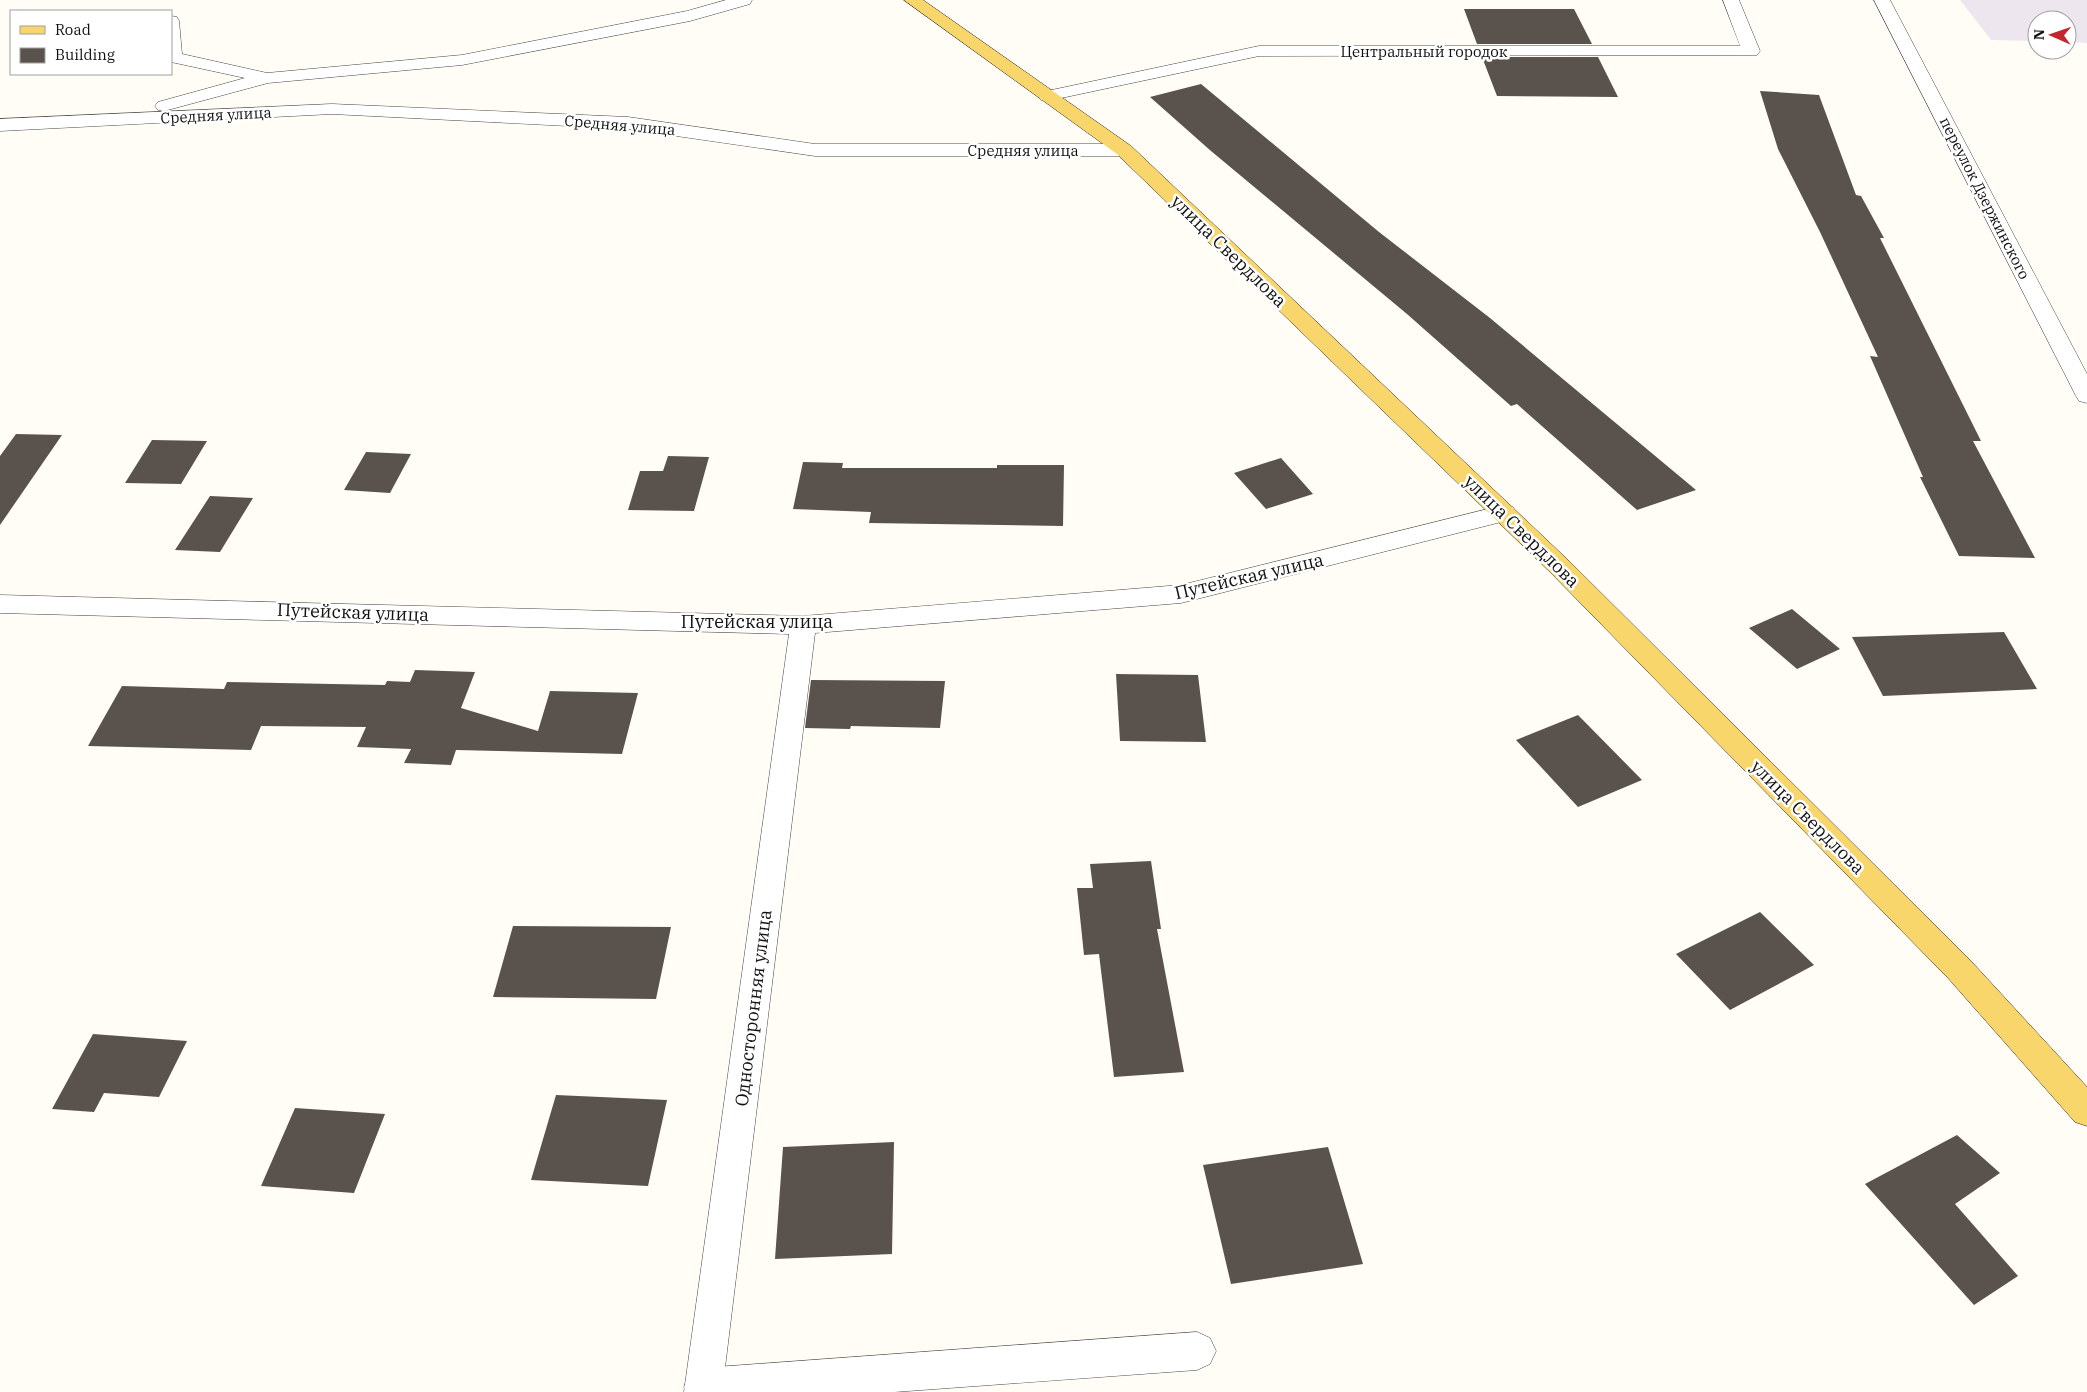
<svg xmlns="http://www.w3.org/2000/svg" width="2087" height="1392" viewBox="0 0 2087 1392" font-family="'IBM Plex Serif',serif">
  <rect width="100%" height="100%" fill="#fffdf5"/>
  <!-- industrial -->
  <path fill="#eee6ef" d="M1960 0H2087V43L2067 42V20H2037V41L1991 40Z"/>
  <!-- building -->
  <path fill="#5a524d" d="M1464 9H1574L1592 44H1477Z
    M1482 57H1598L1618 97 1497 96Z
    M1201 84 1379 232 1490 318 1696 490 1637 510 1517 404 1511 406 1407 314 1211 151 1150 97Z
    M1760 91 1819 95 1856 195 1861 196 1884 238H1880L1981 441H1973L2035 558 1959 556 1920 477H1923L1870 356 1878 357 1820 232 1778 149Z
    M16 434 62 435 0 525V456Z
    M152 440 207 441 181 484 125 483Z
    M366 452 411 454 390 493 344 490Z
    M668 456 709 457 694 511 628 510 640 471H663Z
    M1281 458 1313 494 1266 509 1234 473Z
    M803 462 843 463 842 468H997V465H1064L1063 526 869 523 871 512 793 509Z
    M210 496 253 498 220 552 175 550Z
    M1792 609 1840 649 1797 669 1749 628Z
    M2004 632 2037 689 1883 696 1852 637Z
    M415 670 475 672 461 708 538 731 550 691 638 693 622 754 456 750 451 765 404 763 411 749 357 747 366 727 261 726 251 750 88 746 122 686 224 689 227 682 385 685 387 681 410 682Z
    M1116 674 1198 675 1206 742 1120 741Z
    M811 680 945 681 940 728 851 726 850 729 805 728Z
    M1578 715 1642 780 1578 807 1516 740Z
    M1151 861 1161 929H1157L1184 1072 1114 1077 1099 954 1084 955 1077 888H1093L1090 864Z
    M1760 912 1814 965 1730 1010 1676 954Z
    M513 926 671 927 656 999 493 997Z
    M93 1034 187 1041 159 1097 104 1093 94 1112 52 1109Z
    M556 1095 667 1100 648 1186 531 1180Z
    M295 1108 385 1114 354 1193 261 1186Z
    M1957 1135 2000 1173 1955 1204 2018 1276 1974 1305 1865 1184Z
    M894 1142 892 1254 775 1259 783 1147Z
    M1328 1147 1363 1264 1231 1284 1203 1165Z"/>
  <g fill="none" stroke-linecap="round" stroke-linejoin="round">
    <defs>
      <path id="service" d="M1197 1332 1210 1338 1216 1351 1210 1364 1197 1370 894 1392H686L684 1387 689 1373 703 1368Z"/>
      <path id="minor" d="M726 0H752L750 4 690 21 462 65 268 83 164 111 158 110 155 106 158 102 245 78 171 62V16L177 17 179 21 182 54 267 73 462 55 687 11Z
        M1723 0H1739L1760 51 1757 55 1259 56 1047 101 1041 100 1038 96 1041 92 1047 91 1259 46H1740Z
        M332 104 628 117 815 144H1124L1131 146 1133 150 1131 154 1124 156H815L628 129 332 114 0 131V119Z
        M1504 505 1513 507 1516 513 1513 519 1181 603 815 633 722 1392H684L789 634 0 613V595L803 616 1181 585Z"/>
      <path id="tertiary" d="M1874 0H1890L2087 374V403L2079 401 2076 396Z"/>
      <path id="primary" d="M904 0H923L1131 146 1569 561 1970 960 2087 1087V1126L2075 1122 1948 978 1551 573 1117 154Z"/>
    </defs>
    <!-- service casing -->
    <use href="#service" stroke="#444" stroke-width="1"/>
    <!-- minor casing -->
    <use href="#minor" stroke="#444" stroke-width="1"/>
    <!-- tertiary casing -->
    <use href="#tertiary" stroke="#444" stroke-width="1"/>
    <!-- primary casing -->
    <use href="#primary" stroke="#222" stroke-width="1"/>
    <!-- service -->
    <use href="#service" fill="#fff" fill-rule="evenodd"/>
    <!-- minor -->
    <use href="#minor" fill="#fff" fill-rule="evenodd"/>
    <!-- tertiary -->
    <use href="#tertiary" fill="#fff" fill-rule="evenodd"/>
    <!-- primary -->
    <use href="#primary" fill="#f9d66b" fill-rule="evenodd"/>
  </g>
  <g text-anchor="middle" dominant-baseline="central" stroke-width="5" stroke-linejoin="round" paint-order="stroke">
    <!-- far-street labels -->
    <g font-size="15" fill="#111" stroke="#fff">
      <text x="1424" y="51">Центральный городок</text>
      <text transform="translate(216 115) rotate(-3)">Средняя улица</text>
      <text transform="translate(620 125) rotate(5)">Средняя улица</text>
      <text x="1023" y="150">Средняя улица</text>
      <text transform="translate(1985 198) rotate(63)">переулок Дзержинского</text>
    </g>
    <!-- street labels -->
    <g font-size="18" fill="#111" stroke="#fff">
      <text transform="translate(1229 251) rotate(44)">улица Свердлова</text>
      <text transform="translate(1522 531) rotate(44)">улица Свердлова</text>
      <text transform="translate(1249 576) rotate(-13)">Путейская улица</text>
      <text transform="translate(353 612) rotate(2)">Путейская улица</text>
      <text x="757" y="621">Путейская улица</text>
      <text transform="translate(1808 817) rotate(45)">улица Свердлова</text>
      <text transform="translate(753 1008) rotate(-83)">Односторонняя улица</text>
    </g>
  </g>
  <!-- legend -->
  <rect x="10" y="10" width="162" height="65" fill="#ffffff" stroke="#a0a0a0"/>
  <rect x="20" y="26" width="25" height="8" fill="#f9d66b" stroke="#a0a0a0"/>
  <text x="55" y="35" font-size="15" fill="#111111">Road</text>
  <rect x="20" y="48" width="25" height="15" fill="#5a524d" stroke="#a0a0a0"/>
  <text x="55" y="60" font-size="15" fill="#111111">Building</text>
  <!-- north arrow -->
  <g transform="translate(2052 35) rotate(272)"><circle r="24" fill="#ffffff" stroke="#a0a0a0"/>
  <path d="M0-4L9 19L0 12L-9 19Z" fill="#c4262e"/>
  <text y="-8" font-size="14" font-weight="bold" text-anchor="middle" fill="#111111">N</text>
  </g>
</svg>
